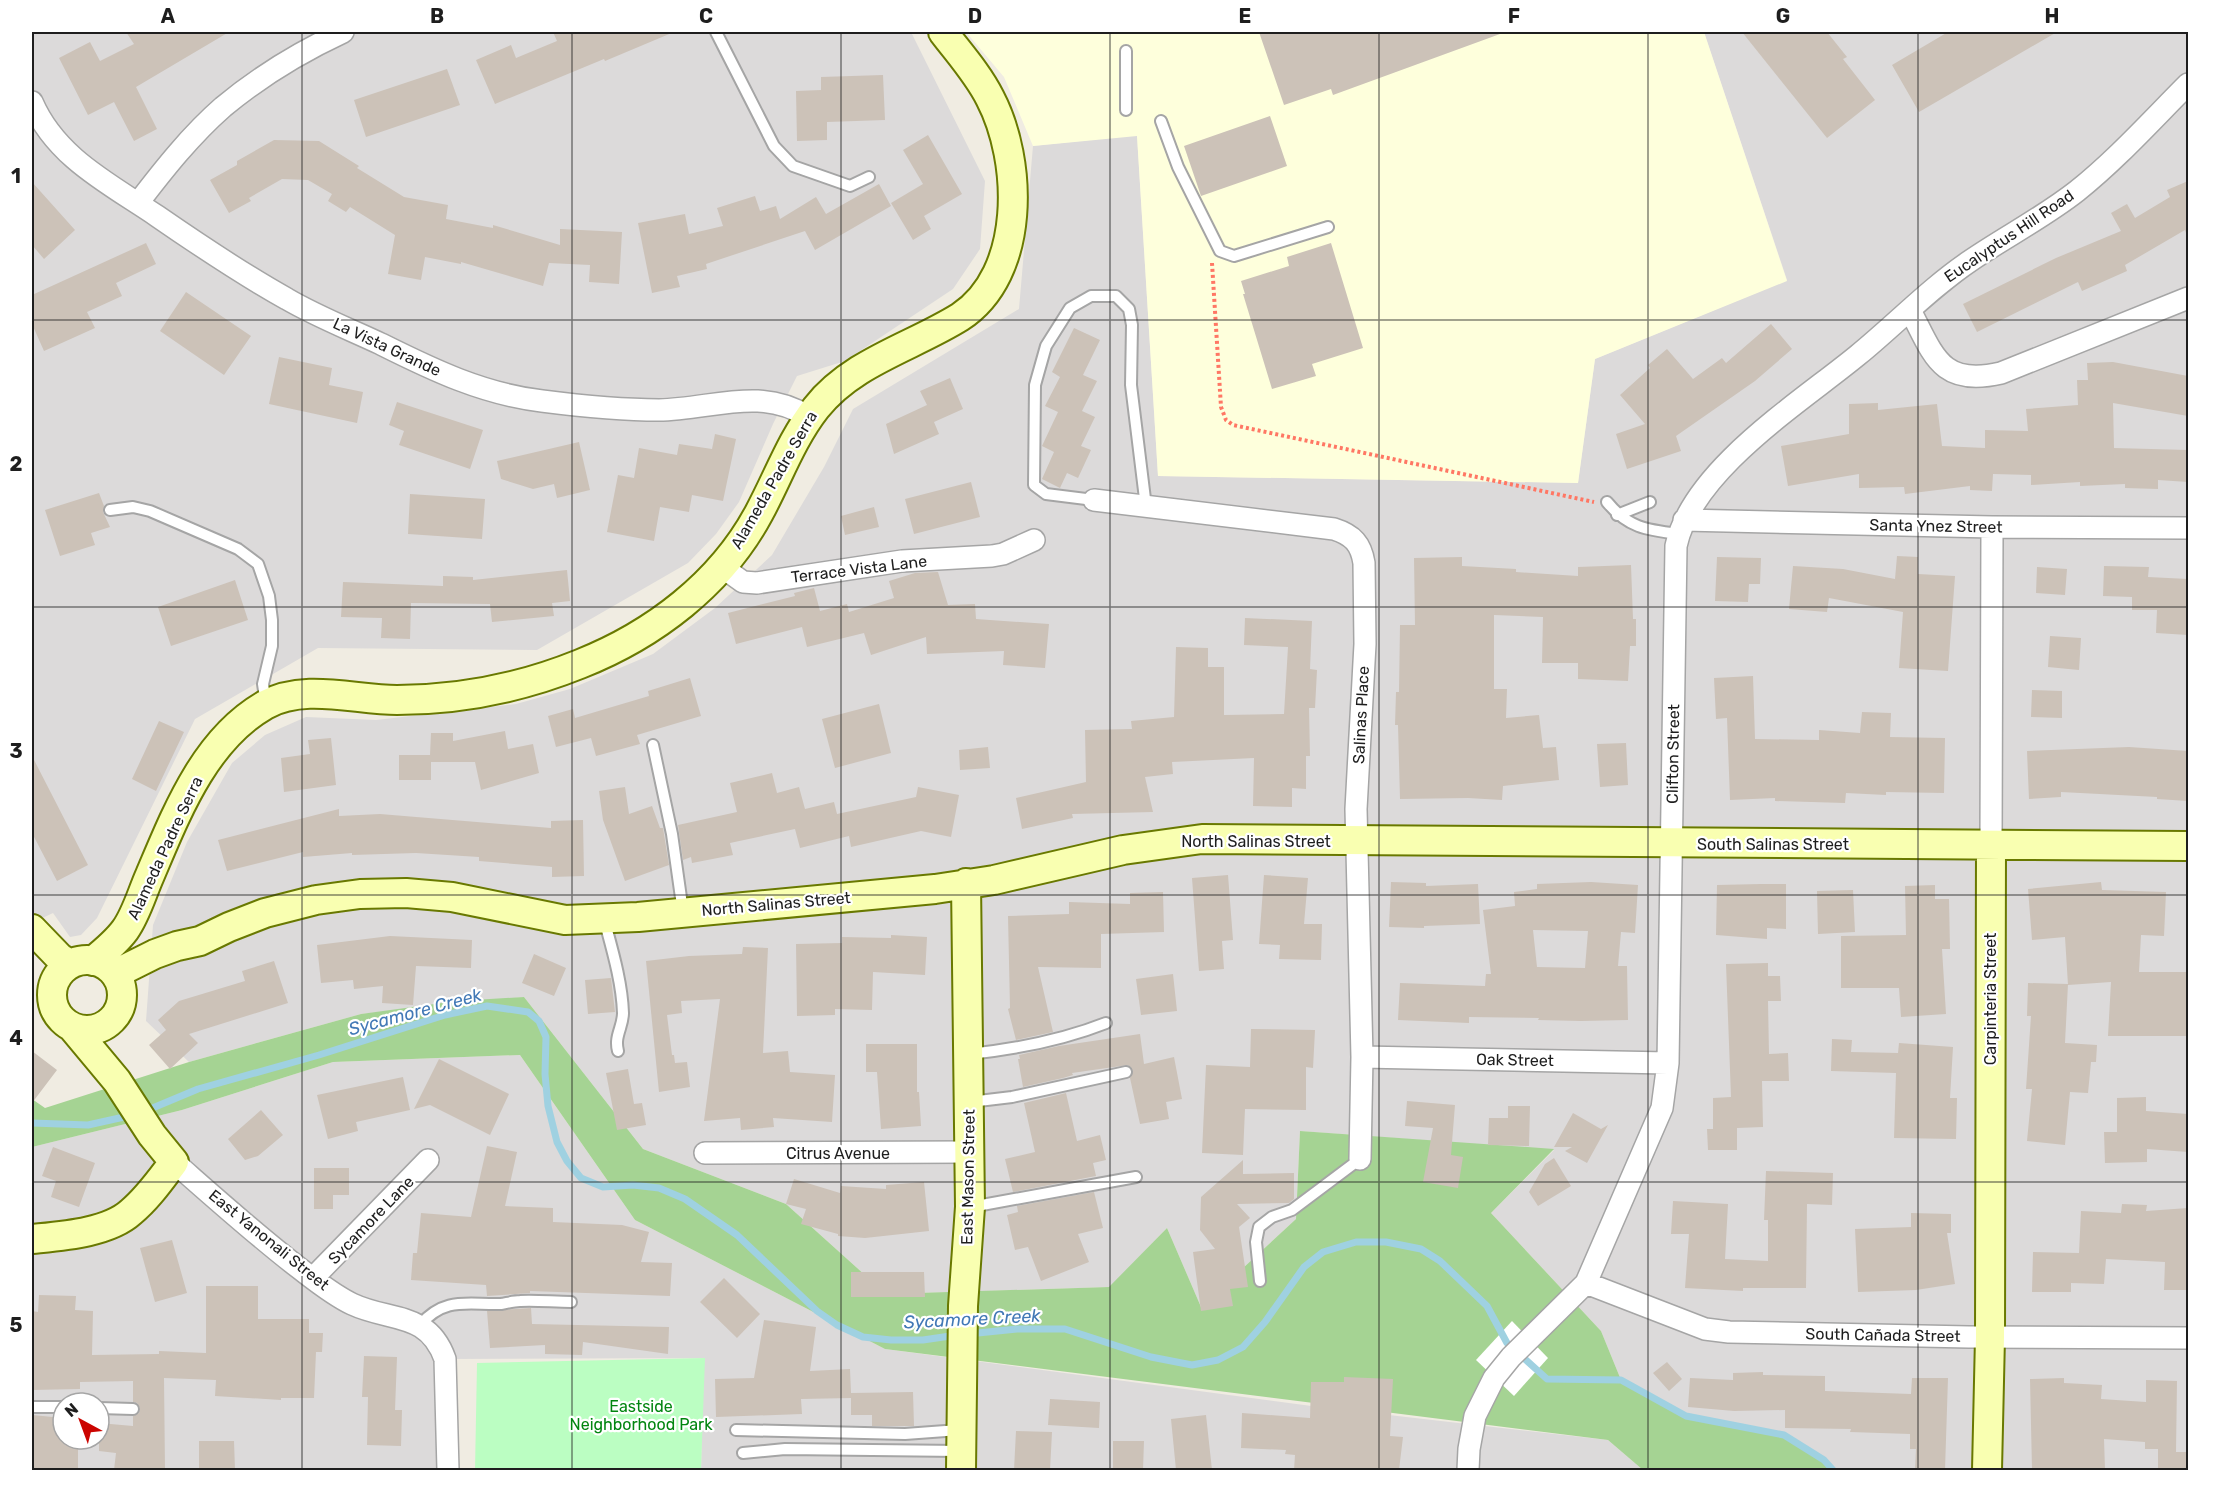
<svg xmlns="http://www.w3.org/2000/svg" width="2220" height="1502" viewBox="0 0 2220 1502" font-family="Rubik,sans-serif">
  <rect width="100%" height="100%" fill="#f0ece2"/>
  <!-- residential -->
  <path fill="#dcdada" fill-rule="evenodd" d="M32 32H911L985 181 980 249 953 289 845 361 797 376 773 424 739 502 716 534 688 563 537 650 318 648 195 719 97 918 81 935 70 937 53 913 32 923Z
    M1704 32H2188V1470H1833L1824 1460 1784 1435 1686 1416 1621 1380 1601 1331 1491 1213 1554 1150 1300 1131 1296 1219 1201 1307 1167 1228 1110 1287 886 1294 786 1204 643 1149 524 997 361 1014 189 1062 146 1021 153 925 187 842 232 763 265 735 306 717 376 720 516 704 570 689 653 654 715 608 772 555 824 467 853 409 1019 309 1033 146 1137 135 1158 476 1578 483 1595 359 1787 280Z
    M520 1055 635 1220 885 1349 1319 1407 1608 1440 1643 1470H701L704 1358 445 1359 437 1470H32V1147L182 1110 333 1062ZM63 1403H99V1439H63Z"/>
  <!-- education -->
  <path fill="#feffdc" d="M966 32H1704L1787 281 1595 359 1578 483 1158 476 1137 136 1033 146 1004 77Z"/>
  <!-- forest -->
  <path fill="#a5d393" d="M524 997 643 1149 786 1204 886 1294 1109 1287 1167 1228 1201 1307 1296 1219 1300 1131 1554 1149 1491 1213 1601 1331 1621 1380 1686 1416 1784 1435 1824 1460 1833 1470H1643L1608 1440 885 1349 635 1220 520 1055 333 1062 182 1110 32 1147V1099L45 1108 189 1062 361 1014 457 1001Z"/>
  <!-- park -->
  <path fill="#bbfec2" d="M705 1358 701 1470H475L477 1363Z"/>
  <!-- pier -->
  <path fill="#fff" d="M1512 1321 1548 1358 1514 1396 1476 1360Z"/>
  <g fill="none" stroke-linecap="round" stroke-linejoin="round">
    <!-- stream -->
    <path stroke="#9fd1e1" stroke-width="7" d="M143 1112 198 1089 319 1055 445 1015 487 1006 528 1012 539 1021 546 1037 545 1074 548 1106 557 1142 567 1161 581 1178 603 1187 633 1185 659 1188 685 1199 737 1235 817 1311 837 1325 863 1337 891 1340H923L957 1335
      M32 1123 88 1125 133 1115
      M968 1334 1017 1329H1065L1151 1357 1192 1365 1218 1360 1243 1347 1265 1322 1304 1267 1323 1252 1356 1242H1386L1421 1249 1440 1261 1487 1306 1507 1343 1547 1379 1621 1380 1686 1416 1784 1435 1824 1460 1833 1470"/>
  </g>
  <!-- building -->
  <path fill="#ccc2b8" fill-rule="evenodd" d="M126 32H229L136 87 157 129 134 141 114 102 88 115 59 58 90 42 100 61 134 44Z
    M553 32H674L605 61 604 59 495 104 476 60 511 45 516 58 557 41Z
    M1259 32H1500V34L1333 95 1331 89 1284 105Z
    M1742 32H1827L1847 57 1843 59 1875 100 1827 138Z
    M1948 32H2057L1919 112 1892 65Z
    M447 69 460 105 366 137 354 100Z
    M883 75 885 120 827 122V140L797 141 796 91 821 90V77Z
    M1270 116 1287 166 1201 196 1184 146Z
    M928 135 962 194 924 216 931 229 913 240 891 203 923 184 903 150Z
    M274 140 319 141 359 166 357 168 404 197 448 205 446 219 493 228V225L560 245V229L622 232 619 284 589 282 590 265 549 263 543 286 461 262V264L425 257 421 280 388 274 395 235 350 207 346 212 328 201 332 194 308 180 282 179 249 198 251 201 229 213 210 180 237 165V161Z
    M2188 181V238L2185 230 2125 265 2127 271 2082 291 2078 282 1977 332 1963 304 2056 258 2121 231 2111 213 2127 204 2135 218 2170 197 2167 190Z
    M32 182 75 230 44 259 32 245Z
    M879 184 891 206 815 250 805 231 706 264 707 269 677 276 680 287 652 293 638 223 685 214 689 234 723 226 717 208 755 196 760 211 776 206 780 219 816 197 826 214Z
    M146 243 156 264 116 283 122 296 87 312 95 328 44 351 32 324V295Z
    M1331 243 1363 348 1312 364 1316 376 1272 389 1243 294H1245L1241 281 1289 266 1287 257Z
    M186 292 251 336 224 375 160 331Z
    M1771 324 1792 349 1755 381 1676 436 1681 451 1627 469 1616 434 1645 424 1620 395 1650 368 1648 365 1667 349 1693 379 1722 358 1726 363Z
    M1074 328 1100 340 1083 375 1097 381 1082 411 1095 417 1081 446 1091 450 1078 478 1067 473 1060 488 1042 479 1054 452 1042 446 1058 412 1045 406 1060 377 1052 372Z
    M279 357 332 368 329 385 363 392 357 423 269 404Z
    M2113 362 2188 376V416L2113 403 2114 448 2188 450V482L2158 480V489L2125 488V484L2080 486V482L2031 485V475L1993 474 1992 491 1970 490V486L1905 494 1904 487 1859 488V474L1788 486 1781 446 1849 434V404L1878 403V410L1937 404 1942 446 1985 448V430L2028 431 2026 409 2078 405 2077 380H2088L2087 363Z
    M950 378 963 409 934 422 939 434 894 454 886 424 927 405 920 391Z
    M397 402 483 430 470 469 399 445 404 431 389 425Z
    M715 434 736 439 723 501 692 495 689 512 660 507 654 541 607 532 618 475 634 478 639 448 677 455 679 444 712 449Z
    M579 442 590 490 557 498 554 484 533 489 501 479 497 461Z
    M971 482 980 517 914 534 905 499Z
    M99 493 104 506 103 512 110 527 91 533 95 545 60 556 45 510Z
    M410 494 485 499 482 539 408 534Z
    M874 507 879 527 845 535 841 516Z
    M1897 556 1918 557V574L1955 576 1948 671 1899 668 1903 612 1829 598 1827 612 1789 609 1793 566 1843 569 1895 579Z
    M1462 557V566L1516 569V572L1578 576V567L1631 565 1633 619H1636V646H1630L1628 681 1578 679V663H1542L1543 617 1494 615V689H1507L1506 718 1539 715 1543 748 1556 747 1559 780 1503 786 1502 800 1468 798 1400 799 1398 725H1395L1396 692H1399L1400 625H1415L1414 558Z
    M1717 557 1761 558 1760 584H1749L1748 602 1715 601Z
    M2104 566 2149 567 2148 577 2188 579V635L2156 633 2157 610H2132V597L2103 596Z
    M2037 567 2067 569 2065 595 2036 593Z
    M567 570 570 601 552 603 554 616 492 622 490 604 411 603 410 639 381 638 382 618 341 617 343 582 443 586V576L473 577V580Z
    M938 572 948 605 975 604 976 619 1049 624 1045 668 1003 665 1004 651 927 654 926 637 871 655 864 633 807 647 802 627 736 644 728 613 795 596 794 593 814 588 820 611 847 604 849 612 894 598 889 581 915 573Z
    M235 580 248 620 171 646 158 607Z
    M1245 618 1312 621 1310 669 1317 670 1315 708H1309L1310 756H1306V789L1292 788V807L1253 806 1254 758 1172 762 1173 774 1145 777 1153 812 1072 814 1073 818 1022 829 1016 798 1086 782 1085 730 1132 729 1131 721 1174 717 1176 647 1208 648V667H1224V715L1284 714 1288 647 1244 645Z
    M2050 636 2081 638 2079 670 2048 667Z
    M1753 676 1755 739 1819 740V730L1860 733 1862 712 1891 713 1890 737 1945 738 1944 793 1886 792V795L1846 793 1845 803 1775 801V798L1730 800 1727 718 1716 719 1714 678Z
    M690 678 701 716 637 735 640 744 596 756 591 738 556 747 548 716 573 709 575 718 649 696 648 691Z
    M2032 690 2062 691V718L2031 717Z
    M879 704 891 753 835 768 822 719Z
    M159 721 184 732 156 791 132 779Z
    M505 731 508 749 533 744 539 773 481 790 475 762H431V780H399V755H430L431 733H453V741Z
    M331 738 336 785 284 792 281 758 310 754 308 740Z
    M1626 743 1628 785 1600 787 1597 744Z
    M988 747 990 768 960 770 959 750Z
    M2129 747 2188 751V801L2157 799V797L2061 792V797L2029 799 2027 751Z
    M32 756 88 865 57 881 32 833Z
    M772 773 777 793 799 787 805 809 834 802 837 814 916 797 918 787 959 795 951 837 921 831 851 847 849 836 800 848 795 829 730 843 733 855 692 863 691 857 683 860 678 825 737 812 730 783Z
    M625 787 629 814 652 806 660 828H663L669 865 625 881 603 820 599 791Z
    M339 809V816L380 814 551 828V821L583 820 584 876 552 877V867L479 861V857L416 853 352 855V853L303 857V852L227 871 218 840Z
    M1228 875 1233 940 1222 941 1224 969 1199 971 1192 878Z
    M1264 875 1308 878 1304 924H1322L1321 960 1279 959 1280 945 1259 944Z
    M1391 882 1426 883V886L1478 884 1480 924 1424 926V928L1389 927Z
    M1591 882 1638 885 1635 933 1621 932 1618 966H1627L1628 1020 1581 1021 1538 1020 1539 1018 1469 1017V1023L1398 1020 1400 983 1485 986 1486 974H1491L1483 910 1515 906 1514 892 1537 889V884ZM1533 930 1588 931 1585 968 1537 967Z
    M2101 882 2102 890 2166 892 2164 936 2141 935 2139 972H2188V1036H2108L2111 982 2068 985 2065 937 2032 940 2028 889Z
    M1761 884H1786V929L1767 928V939L1716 935 1717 885Z
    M1935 885V899H1949L1950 949H1942L1946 1014 1901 1017 1899 988H1841V936L1906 935 1905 886Z
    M1853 890 1855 932 1818 934 1817 891Z
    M1163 892 1164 932 1101 934V968L1038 967 1053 1032 1016 1040 1008 1009 1010 1008 1008 916 1069 914V902L1130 904V893Z
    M891 935 927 937 925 975 873 972 872 1010 835 1009V1015L797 1016 796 944 842 943V937L891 938Z
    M390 936 472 940 471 968 416 966 413 1005 382 1003 383 986 354 989 353 980 321 983 317 945Z
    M743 947 768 948 763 1053 788 1051 790 1072 835 1075 832 1122 773 1118 774 1127 741 1130 740 1118 704 1121 720 999 681 1001 682 1013 667 1015 672 1055H674L675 1063 687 1062 690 1087 659 1092 646 961 689 956 742 954Z
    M534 954 566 968 554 996 522 983Z
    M274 961 288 1003 189 1034 198 1043 170 1069 149 1045 166 1030 158 1020 179 1001 245 981 242 971Z
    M1768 963V976H1780L1781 1001H1768L1769 1054 1788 1053 1789 1081H1762L1763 1127 1737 1128V1150H1708L1707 1129H1713V1098L1731 1097 1726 964Z
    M1173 974 1177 1011 1141 1015 1136 979Z
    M611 978 615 1012 588 1014 585 980Z
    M2028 983 2068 984 2065 1043 2097 1045 2096 1062H2091L2088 1093 2070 1092 2065 1145 2027 1141 2032 1089H2026L2031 1016H2027Z
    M1251 1029 1315 1030 1313 1068 1306 1067V1110L1245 1109 1243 1155 1202 1153 1206 1065 1250 1067Z
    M1140 1034 1144 1064 1174 1057 1182 1099 1166 1102 1169 1119 1140 1124 1130 1078 1133 1071 1128 1065 1072 1073 1073 1075 1063 1078 1023 1087 1018 1059H1020L1019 1055 1059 1046Z
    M1832 1039 1852 1040 1851 1052 1898 1053 1899 1043 1953 1047 1950 1098H1957L1956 1139 1894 1138 1896 1073 1831 1071Z
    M866 1044H917V1092H919L921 1126 881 1129 877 1072H866Z
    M32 1051 57 1070 32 1103Z
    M439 1059 509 1094 490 1135 430 1105 414 1109Z
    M628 1069 634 1104 642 1103 646 1125 617 1130 606 1073Z
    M403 1077 410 1110 356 1122 358 1131 328 1139 317 1095Z
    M1066 1093 1077 1141 1100 1135 1106 1160 1093 1163 1096 1176 1013 1192 1005 1159 1035 1152 1024 1103Z
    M2146 1097V1111L2188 1114V1152L2147 1149V1162L2105 1163 2104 1132H2117V1098Z
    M1407 1101 1455 1105 1451 1155 1463 1157 1458 1188 1423 1182 1433 1128 1405 1126Z
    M1508 1106H1530L1529 1146 1488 1145 1489 1118H1508Z
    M261 1110 283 1135 258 1156 245 1160 228 1139Z
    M1573 1113 1601 1129 1608 1125 1587 1163 1565 1151 1572 1147H1554Z
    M487 1146 517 1152 505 1206 553 1208V1222L622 1225 649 1232 641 1262 672 1263 670 1296 530 1291V1293L487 1296 486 1285 411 1280 413 1253H417L421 1213 471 1217Z
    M53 1147 95 1163 79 1207 51 1197 56 1181 42 1176Z
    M1554 1158 1571 1186 1538 1206 1529 1192 1545 1164Z
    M1243 1160V1174L1294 1173V1199L1289 1203 1237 1204 1250 1218 1239 1227 1248 1287 1230 1289 1233 1306 1201 1311 1193 1252 1215 1249 1200 1230 1201 1197Z
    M314 1168H349V1195H333V1209H314Z
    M1766 1171 1833 1173 1832 1205 1807 1204 1806 1288H1743V1291L1685 1288 1689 1234H1671L1673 1201 1728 1204 1725 1259 1768 1261V1220H1764Z
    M794 1179 840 1193 841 1186 886 1189V1185L924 1182 929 1231 865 1238 838 1236V1234L801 1224 806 1209 786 1204Z
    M1094 1192 1103 1228 1078 1234 1089 1262 1041 1281 1028 1247 1015 1250 1007 1215 1018 1212 1017 1206Z
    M2122 1204 2147 1205 2146 1211 2188 1208V1290H2164L2165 1262 2106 1259 2104 1284 2071 1283V1292H2032L2033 1252 2079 1253 2081 1211 2121 1213Z
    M1911 1213 1951 1214V1233H1947L1955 1284 1916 1290 1858 1292 1855 1229 1911 1227Z
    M172 1240 187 1293 155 1302 140 1248Z
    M851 1272H924L925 1297H851Z
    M724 1278 760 1314 737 1338 700 1302Z
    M206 1286H258V1319H309V1333H323L322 1352H316L314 1398H281V1400L215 1396 216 1380 164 1378 165 1470H114L116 1453 99 1451V1423L133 1426V1416L139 1413 140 1409 137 1403 133 1402V1381L80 1382V1389L32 1390V1311L38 1312 39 1295 76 1296 75 1310 93 1311 92 1355 159 1354V1351L206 1353Z
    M531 1308 532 1324 669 1327 668 1354 583 1342 582 1355 545 1354V1345L490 1348 487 1311Z
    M764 1320 816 1327 810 1371 850 1369 851 1393 913 1392 914 1426H872V1415H851V1398L801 1399 802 1414 716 1417 715 1379 754 1378Z
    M364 1356 397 1357 395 1410H402L401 1446 367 1445 368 1397H362Z
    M1667 1362 1682 1379 1669 1391 1653 1373Z
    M1763 1372V1375L1825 1376V1391L1911 1394 1912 1378H1948L1945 1470H1915L1916 1449H1910V1434L1850 1432 1851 1429 1785 1428V1410L1734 1411 1688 1407 1690 1378 1733 1380V1373Z
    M1344 1377 1393 1379 1390 1436 1403 1437 1399 1470H1294L1295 1455 1285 1454 1286 1450 1241 1448 1242 1413 1310 1418 1311 1382H1344Z
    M2064 1378V1383L2102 1385 2101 1399 2146 1402V1380L2177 1381 2176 1452H2188V1470H2158V1449H2145V1442L2104 1439 2105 1470H2032L2030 1379Z
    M1050 1399 1100 1402 1099 1428 1048 1425Z
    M32 1415 63 1418V1439H78V1470H32Z
    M1206 1415 1212 1470H1176L1171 1419Z
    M1016 1431 1052 1432 1050 1470H1014Z
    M199 1441H234L235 1470H199Z
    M1113 1441H1144L1143 1470H1113Z"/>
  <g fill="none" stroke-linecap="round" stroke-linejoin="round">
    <defs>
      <path id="lane" d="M716 32 774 146 793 166 850 186 869 177
        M1126 51V110
        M1161 121 1178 167 1220 251 1234 256 1328 227
        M1094 500 1046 494 1034 485 1035 385 1046 346 1070 308 1091 296H1116L1129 309 1132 325 1131 385 1146 507
        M1607 502C1628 528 1647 530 1679 534
        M110 510 133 507 150 511 238 549 258 564 269 596 272 620V646L263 684 266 704
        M1617 515 1650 502
        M653 745 672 834 683 912
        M604 919C612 949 622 982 623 1013 623 1027 614 1036 618 1051
        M970 1054C1016 1049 1063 1040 1106 1023
        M970 1102 1012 1097 1126 1072
        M971 1207 1136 1177
        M1260 1281 1256 1242 1259 1227 1272 1217 1292 1210 1360 1159
        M420 1325C445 1296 468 1305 501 1304 507 1303 514 1301 520 1301 536 1300 554 1302 571 1302
        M32 1407H63
        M99 1408 133 1409
        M736 1430 905 1434 959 1430
        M743 1453 785 1449 960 1451"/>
      <path id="street" d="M32 102C56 158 110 184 157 216 199 245 242 274 287 299 316 316 349 329 381 344 433 370 483 394 542 401 581 406 620 410 659 410 713 409 760 386 809 417
        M138 203C164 169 191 135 223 107 259 77 300 52 343 32
        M1910 310C1934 356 1941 387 2001 373L2188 298
        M1094 500 1334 529C1353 535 1361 544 1364 563L1365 644 1356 809 1362 1057 1360 1159
        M1684 520 1992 527 2188 528
        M722 567 743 582 757 583 902 561 992 556 1003 554 1034 540
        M1991 846 1992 527
        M1362 1057 1668 1063
        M705 1153 971 1152
        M174 1162C215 1198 256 1235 299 1268 316 1281 333 1295 352 1304 390 1322 428 1311 445 1359L448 1470
        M313 1278 428 1160
        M1586 1283 1705 1329 1729 1332 1969 1337 2188 1338
        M1468 1470 1469 1449 1475 1416 1494 1378 1511 1357 1586 1283 1662 1108 1668 1063 1676 546C1692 470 1801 402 1858 355 1896 324 1930 288 1970 261 2005 237 2044 217 2077 191 2117 159 2152 120 2188 84"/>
      <path id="secondary" d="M32 929 60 958 70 964
        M52 995a35 35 0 1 1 70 0a35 35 0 1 1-70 0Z
        M93 961C104 952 117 941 125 930 136 915 142 893 150 875 176 814 204 740 265 705 305 683 354 700 397 700 459 700 523 687 580 664 653 635 721 584 759 513 778 478 791 440 816 408 852 362 912 347 960 317 1026 274 1023 161 990 98 978 74 959 53 943 32
        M115 974 155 954 177 946 200 941 229 927 265 913 316 900 360 894 406 893 452 897 565 920 638 917 935 889 994 880 1123 850 1202 839 2188 846
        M32 1239C61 1236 108 1233 131 1212 148 1198 161 1179 174 1162L152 1135 117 1081 72 1027
        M961 1470 963 1306 970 1207 966 883
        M1987 1470 1990 1337 1991 846"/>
    </defs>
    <!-- lane casing -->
    <use href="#lane" stroke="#a5a5a5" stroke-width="14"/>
    <!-- street casing -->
    <use href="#street" stroke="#a5a5a5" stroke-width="24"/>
    <!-- secondary casing -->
    <use href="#secondary" stroke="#697900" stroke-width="32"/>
    <!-- path -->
    <path stroke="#ff7764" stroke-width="4" stroke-dasharray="3 3" stroke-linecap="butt" d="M1212 263 1221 407 1226 420 1233 425 1594 502"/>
    <!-- lane -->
    <use href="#lane" stroke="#fff" stroke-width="10"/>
    <!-- street -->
    <use href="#street" stroke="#fff" stroke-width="21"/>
    <!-- secondary -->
    <use href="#secondary" stroke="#f9ffb1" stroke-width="28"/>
  </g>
  <!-- grid -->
  <path fill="none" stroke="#1e1e1e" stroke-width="1.5" stroke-opacity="0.55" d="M302 32V1470M572 32V1470M841 32V1470M1110 32V1470M1379 32V1470M1648 32V1470M1918 32V1470M32 320H2188M32 607H2188M32 895H2188M32 1182H2188"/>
  <g text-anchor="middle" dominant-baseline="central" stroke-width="4.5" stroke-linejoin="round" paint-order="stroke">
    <!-- street labels -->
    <g font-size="16" fill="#1e1e1e" stroke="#fff">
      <text transform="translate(2009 236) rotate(-34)">Eucalyptus Hill Road</text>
      <text transform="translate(387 347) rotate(25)">La Vista Grande</text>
      <text transform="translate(774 480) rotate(-60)">Alameda Padre Serra</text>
      <text transform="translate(1936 526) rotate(1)">Santa Ynez Street</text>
      <text transform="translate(859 569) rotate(-7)">Terrace Vista Lane</text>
      <text transform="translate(1361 715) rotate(-87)">Salinas Place</text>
      <text transform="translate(1673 754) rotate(-89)">Clifton Street</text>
      <text x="1256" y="841">North Salinas Street</text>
      <text x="1773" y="844">South Salinas Street</text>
      <text transform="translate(165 848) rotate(-65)">Alameda Padre Serra</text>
      <text transform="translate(776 904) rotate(-5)">North Salinas Street</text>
      <text transform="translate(1990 999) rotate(-90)">Carpinteria Street</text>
      <text transform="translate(1515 1060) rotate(1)">Oak Street</text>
      <text x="838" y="1153">Citrus Avenue</text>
      <text transform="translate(968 1177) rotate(-89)">East Mason Street</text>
      <text transform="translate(371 1220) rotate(-46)">Sycamore Lane</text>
      <text transform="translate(269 1240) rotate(39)">East Yanonali Street</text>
      <text transform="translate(1883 1335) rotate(1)">South Cañada Street</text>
    </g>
    <!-- park labels -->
    <g font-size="16" fill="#028510" stroke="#fff">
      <text x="641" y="1406">Eastside<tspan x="641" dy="18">Neighborhood Park</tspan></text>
    </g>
    <!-- water labels -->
    <g font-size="18" font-style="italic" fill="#4279b6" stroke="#fff">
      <text transform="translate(415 1012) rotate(-15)">Sycamore Creek</text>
      <text transform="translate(972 1319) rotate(-3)">Sycamore Creek</text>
    </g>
  </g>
  <!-- border -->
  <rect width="2220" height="1502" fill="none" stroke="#ffffff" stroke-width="66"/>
  <!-- north arrow -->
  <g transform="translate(81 1421) rotate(319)"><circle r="28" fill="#ffffff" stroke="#a5a5a5" stroke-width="1.5"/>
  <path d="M0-4.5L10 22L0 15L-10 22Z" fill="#cb0400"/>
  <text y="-9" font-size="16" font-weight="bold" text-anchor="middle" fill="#1e1e1e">N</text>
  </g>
  <rect x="33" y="33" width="2154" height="1436" fill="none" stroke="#1e1e1e" stroke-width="2"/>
  <g font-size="20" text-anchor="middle" font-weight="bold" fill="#1e1e1e">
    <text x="168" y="23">A</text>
    <text x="437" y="23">B</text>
    <text x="706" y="23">C</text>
    <text x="975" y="23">D</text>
    <text x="1245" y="23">E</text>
    <text x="1514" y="23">F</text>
    <text x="1783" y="23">G</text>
    <text x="2052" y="23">H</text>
    <text x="16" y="183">1</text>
    <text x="16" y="471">2</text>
    <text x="16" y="758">3</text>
    <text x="16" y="1045">4</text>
    <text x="16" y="1332">5</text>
  </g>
</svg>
